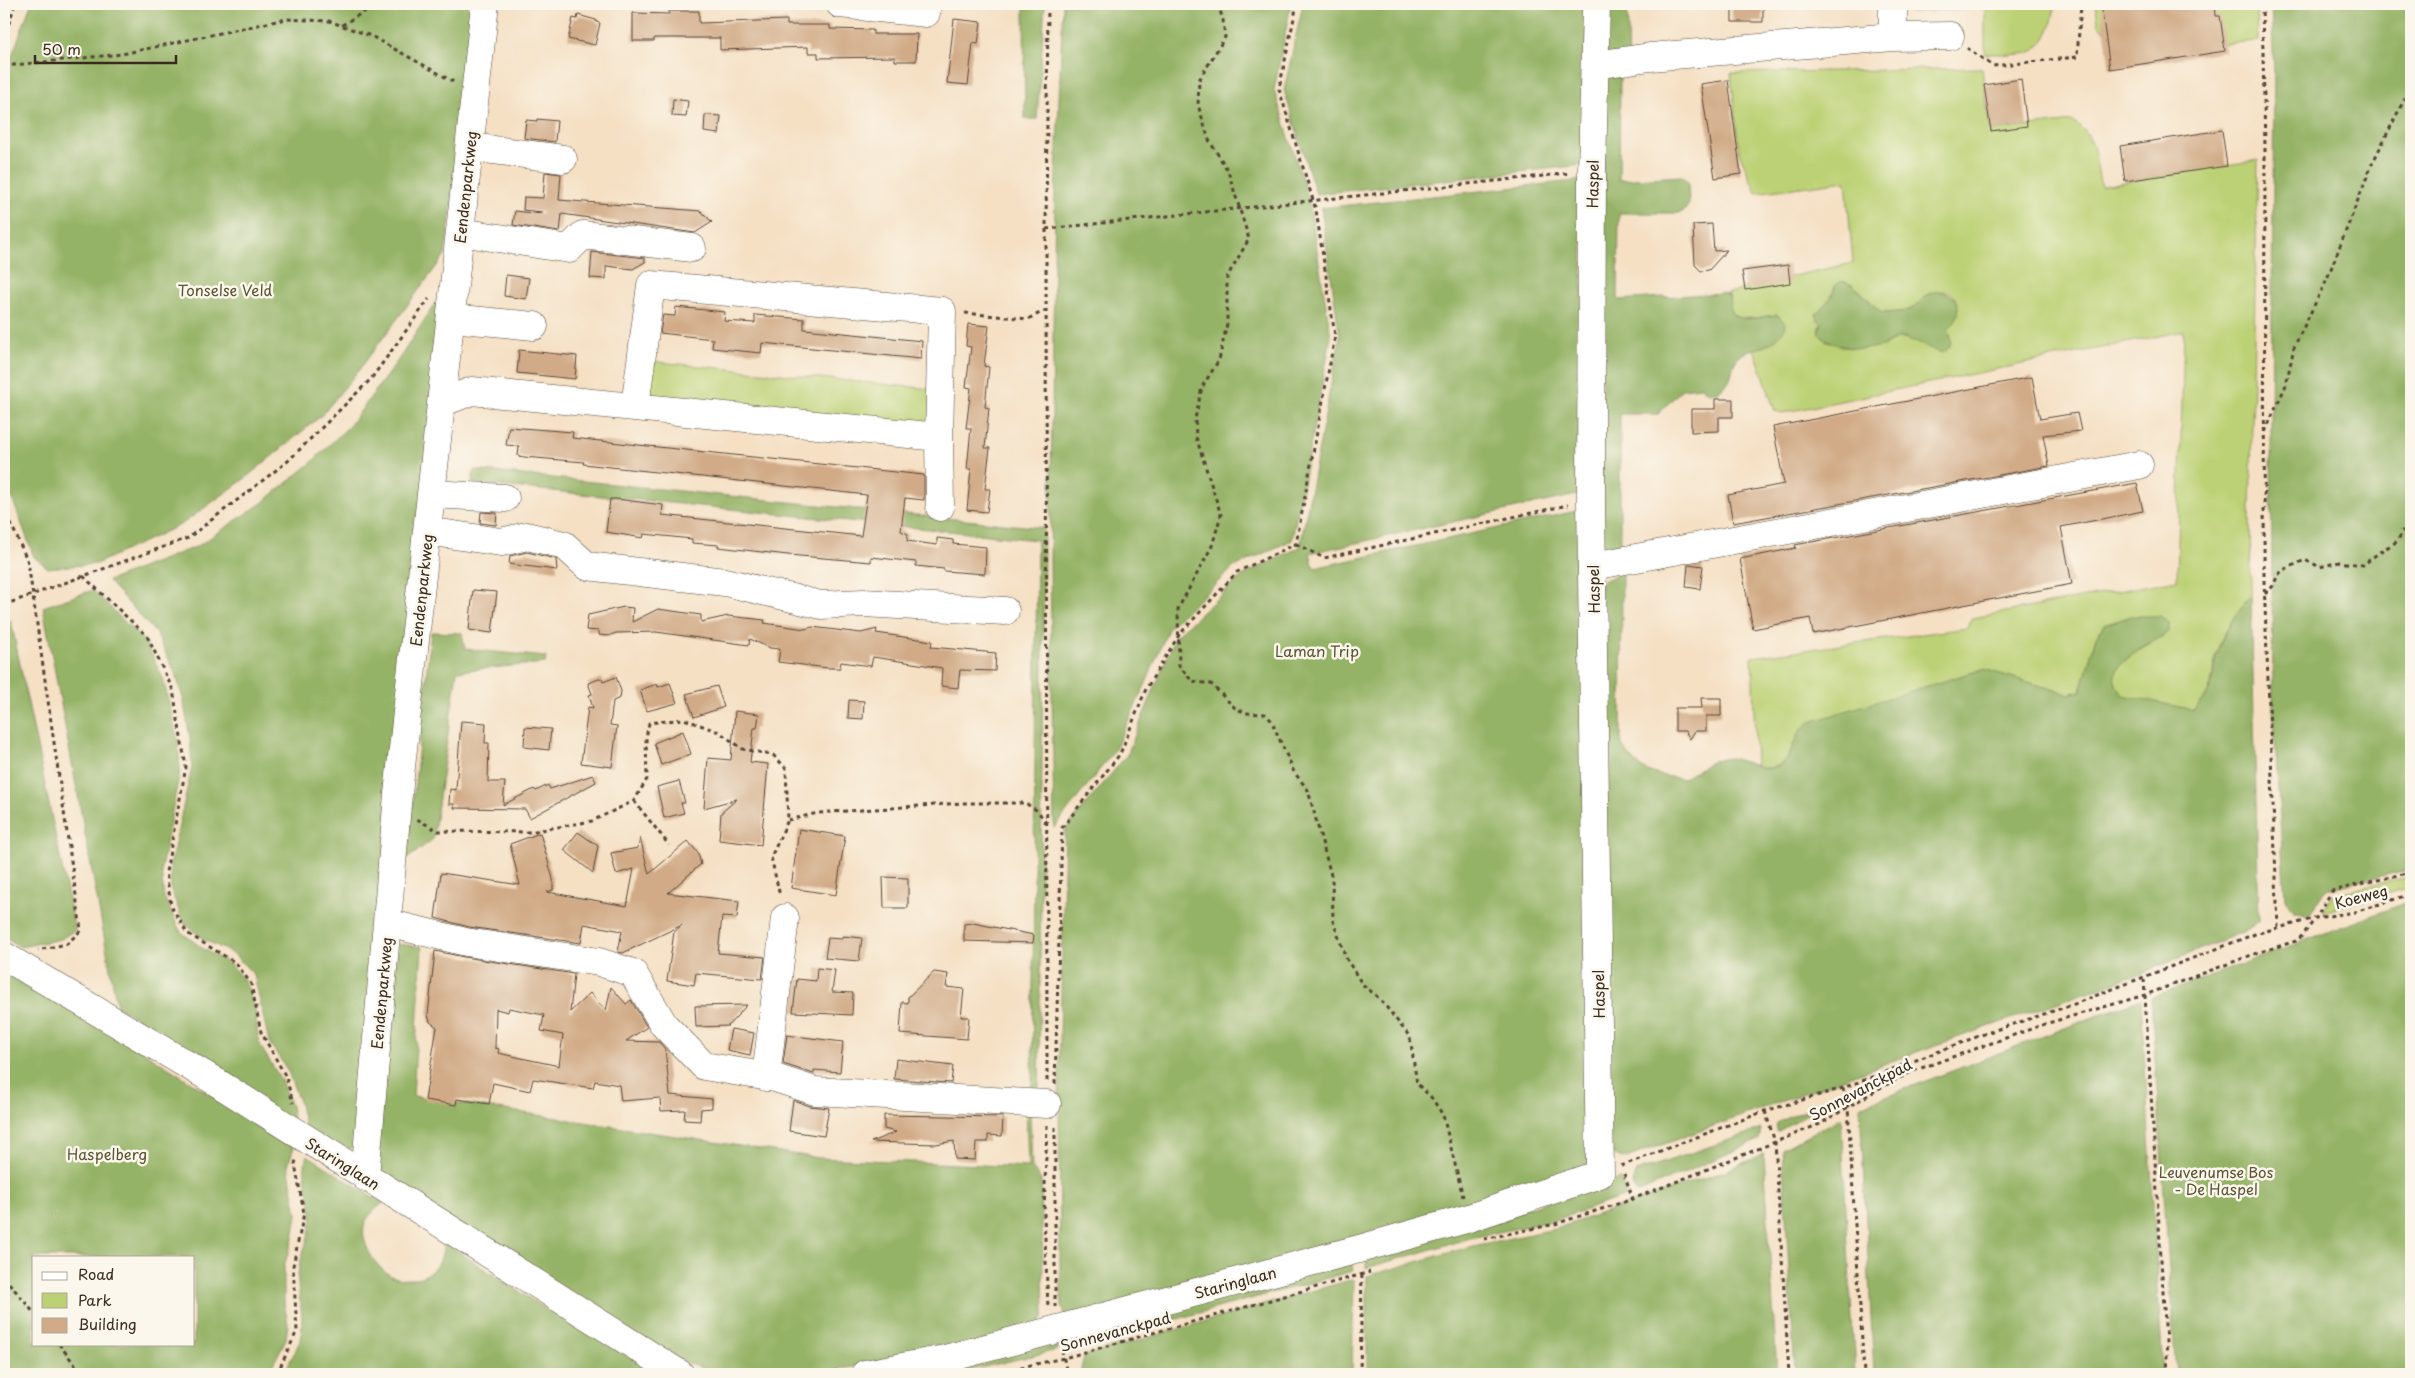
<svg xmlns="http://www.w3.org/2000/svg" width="2415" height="1378" viewBox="0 0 2415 1378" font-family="'Playpen Sans',sans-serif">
  <rect width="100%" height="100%" fill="#fbf7ec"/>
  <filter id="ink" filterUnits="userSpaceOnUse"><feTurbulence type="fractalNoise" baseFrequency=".02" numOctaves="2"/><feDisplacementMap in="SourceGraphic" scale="10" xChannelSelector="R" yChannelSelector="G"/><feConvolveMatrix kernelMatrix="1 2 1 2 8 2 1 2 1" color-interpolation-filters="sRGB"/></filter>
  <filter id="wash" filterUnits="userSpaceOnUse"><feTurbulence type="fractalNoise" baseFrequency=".0096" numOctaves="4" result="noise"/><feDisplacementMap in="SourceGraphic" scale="20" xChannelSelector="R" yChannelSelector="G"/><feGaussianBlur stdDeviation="1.12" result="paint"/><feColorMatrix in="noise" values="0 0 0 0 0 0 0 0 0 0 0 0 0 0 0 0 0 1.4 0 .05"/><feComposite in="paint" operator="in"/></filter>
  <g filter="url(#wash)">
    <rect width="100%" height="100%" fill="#f5e0c4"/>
    <!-- green -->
    <path fill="#bcd175" stroke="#7c7e4a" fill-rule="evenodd" d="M1908 4H2054C2055 20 2046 47 2028 53 2016 56 1998 53 1985 54V8L1908 12Z
      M2096 4H2257L2258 41 2219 44 2215 13 2104 30 2098 24Z
      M1982 68 1990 131 2072 121C2099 137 2094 160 2101 186L2258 160 2250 512 2251 596C2237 611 2225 629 2218 648 2210 674 2217 692 2193 710L2123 696C2121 692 2116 686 2115 682 2110 663 2139 651 2151 644L2132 616 2104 625 2096 637 2081 691 2069 694 1983 669 1799 732C1789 754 1785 774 1756 766L1752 657 1967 628 1973 618 2177 580 2184 331 1782 413 1775 411 1754 349 1763 347 1778 315C1767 315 1737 324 1731 312 1729 308 1730 301 1729 296L1726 294 1765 282 1853 263 1846 181 1756 193 1739 152 1731 73ZM1836 284 1859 290 1882 313C1890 312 1902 313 1909 310 1919 306 1923 294 1934 292 1963 285 1960 314 1947 330L1951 336 1911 339 1898 338 1885 345 1871 347H1842L1825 340 1818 333Z
      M648 361 932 389 929 429 643 401Z
      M2411 876V887L2323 912 2332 895Z"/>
    <!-- forest -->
    <path fill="#95b366" stroke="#686e42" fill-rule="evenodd" d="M31 4H479L445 255 362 366 322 415 243 480 182 524 96 564 48 568 34 557 9 490 4 468V92L9 64Z
      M1024 4H1045L1037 119H1025Z
      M1063 4H1291L1274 90 1309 201 1331 337 1292 540 1234 567 1169 627 1146 683 1114 751 1054 828 1050 561 1055 195Z
      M1303 4H1588L1583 165 1316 194 1284 90Z
      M1604 4H1627L1629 62H1604Z
      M2271 4H2411V869L2326 889 2309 915 2294 911 2285 898 2273 708 2271 428 2274 73Z
      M1604 76H1620L1619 180 1682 176 1688 182 1689 204 1684 211 1679 213H1619L1618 300 1722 293 1729 296C1730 301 1729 308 1731 312 1737 325 1767 315 1778 315L1785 323C1785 334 1772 344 1762 347 1756 350 1750 348 1744 353 1725 366 1740 377 1717 392L1709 393 1701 387 1682 389 1658 414H1620V556L1601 542Z
      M1583 180 1581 494 1310 553 1314 568 1581 510 1593 1165 1578 1175 1067 1321 1062 1306 1060 1269 1059 1078 1065 830 1127 755 1176 636 1242 576 1300 547 1340 337 1321 208Z
      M451 279 357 1139 354 1147 342 1151 305 1128 300 1104 288 1071 269 1042 254 975 234 954 205 940 184 923 171 890 170 866 192 767 190 738 183 698 176 675 156 633 108 581 198 546 262 503 310 464 350 425 399 359Z
      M1842 281 1853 285 1882 313C1890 312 1902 313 1909 310 1919 306 1923 294 1934 292 1948 289 1961 300 1958 314 1957 320 1951 325 1948 330 1952 338 1953 346 1944 352H1939L1903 337C1895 338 1891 342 1885 345 1865 352 1833 349 1818 333L1822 323 1818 320 1816 314 1832 296 1836 284Z
      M474 470 1044 528 1039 1096H1032L1037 540 472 483Z
      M1622 573 1621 744C1642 774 1648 773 1683 779L1714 760 1731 758 1767 769 1779 766 1788 758 1799 732 1810 722 1983 669 2069 694 2081 691 2096 637 2104 625 2132 616H2160L2169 623V632C2155 642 2109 662 2115 682 2116 686 2121 692 2123 695L2193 710C2217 692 2210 674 2219 648 2225 629 2237 611 2251 596L2259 921 2245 931 2142 973 1925 1049 1623 1159 1610 1153 1600 582Z
      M93 590 146 643 163 678 178 742 180 770 161 869 164 897 180 931 202 948 231 965 246 983 255 1010 259 1044 280 1078 291 1106 294 1123 212 1066 117 1006 43 607Z
      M11 621 75 930 61 939 20 947 4 936V623Z
      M431 632 462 633 465 649 546 657 545 663 457 671 433 839 407 859Z
      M2411 901V1374H2176L2151 998Z
      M398 944 422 947 413 1096 819 1158 1028 1167 1026 1110 1030 1111 1032 1168 1041 1180 1044 1316 1037 1326 944 1351 812 1374H718L652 1349 382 1174 376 1158Z
      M10 968 294 1147 288 1165 297 1214 293 1239 284 1266V1303L288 1324 286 1339 268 1374H4V975ZM34 1257H194V1344H34Z
      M2141 999 2163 1374H1874L1860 1106Z
      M1834 1098 1777 1132 1776 1123Z
      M1841 1118 1855 1374H1795L1782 1149Z
      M1761 1129 1759 1140 1637 1193C1632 1186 1632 1180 1636 1172Z
      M1764 1154 1777 1374H1367V1276L1473 1246 1555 1229 1725 1171Z
      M307 1155 383 1203C376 1209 368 1215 365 1223 358 1241 377 1271 394 1277 420 1285 445 1270 443 1242 515 1288 586 1339 665 1374H283C291 1358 302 1344 302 1325 303 1306 295 1287 299 1267 303 1250 311 1234 312 1215 312 1194 300 1176 307 1155Z
      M1620 1179 1624 1183 1626 1196 1552 1221 1470 1238 1366 1268 1367 1251 1520 1210Z
      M1351 1257 1353 1271 1085 1344 1087 1337 1076 1330Z
      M1354 1279 1352 1374H1080L1084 1356Z
      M1056 1343 1057 1350 954 1374H914Z"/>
    <g id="blocks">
      <!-- building -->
      <path fill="#d1ab87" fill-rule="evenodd" d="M1732 4H1763V22H1732Z
        M2101 4H2215L2216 16H2220L2225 51 2110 69Z
        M669 11H699V23L787 20V25H830V29L873 30V34H917L916 61H895V57L818 58V53H808V47L720 50V38H654V41H633V13L669 14Z
        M578 15 596 20V22L600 23 595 45 568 39 573 18 577 19Z
        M954 19 981 22 978 44 973 43 968 85 947 83Z
        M2021 79 2027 126 1991 131 1984 85Z
        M1728 80 1741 174 1715 178 1701 84Z
        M673 99 688 101 686 117 672 116Z
        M705 115 721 116 719 134 704 132Z
        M537 119 557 121 555 142 524 138 526 120 537 121Z
        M2222 130 2227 166 2125 181 2120 146Z
        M545 172 561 174 559 200 701 211 712 222 695 233 562 214 560 232 513 225 515 211 542 214V212L523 210 524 197 543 198Z
        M1712 224 1714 251 1727 250 1709 270 1701 271 1695 265 1693 225Z
        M592 252 645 258V262L633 269 606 266V279L590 278Z
        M1788 265 1790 283 1745 290 1742 271Z
        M506 275 529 278 526 299 504 296Z
        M676 307 725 312 724 321 755 323V315L804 319V329L922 341 921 359 762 343 761 353 712 348 713 339 660 333 663 315 675 316Z
        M968 324 989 326 984 366 989 367 985 407 989 408 985 448H990L985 489H990L987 512 967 510 971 469H967L971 428H966L971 388 966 387 971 347 966 346Z
        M519 350 577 356 575 379 517 373Z
        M2032 377 2040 419 2077 413 2081 431 2043 435 2049 466 1733 523 1728 495 1784 484 1773 427Z
        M1715 399H1733V417H1719V431L1691 432V409H1715Z
        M509 427 573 432 572 438 924 475V500L905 498 901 531 908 534 907 541 937 545V538L953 540V544L986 547 985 574 944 571V569L916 566V562L871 557V562L788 555 718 547 719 545 692 543V539L644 534 643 538 606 532 610 499H616L663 505 662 515 861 536 867 495 583 464 584 462 524 457 518 456 519 446 506 445Z
        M2137 483 2143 511 2061 527 2072 584 1813 634 1810 618 1753 629 1740 559 1796 548 1795 545Z
        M481 512 497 513 496 525 480 523Z
        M527 552 556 559 557 570 509 564 510 556Z
        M1688 564 1703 566 1700 589 1686 587Z
        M473 590 497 592 492 633 469 630Z
        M624 607 633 608 632 622 658 609 701 615V622L728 616 765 620 764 623 805 629 812 627 861 633 877 629 876 633 932 641 931 647 996 653 995 671 960 670 958 688 941 686 942 668 919 664 873 657 871 666 841 662 840 668H828L778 662 780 649 770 648 750 639 749 645 656 632 616 633 608 636 599 635V631L586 630 588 615Z
        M616 677 621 691 620 698 613 701 610 725 617 726 612 767 581 763 588 707 593 708 589 695 592 694 588 683 602 678 603 682Z
        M670 683 677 703 647 711 640 690 657 684 658 687Z
        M717 686 724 707 694 717 686 694Z
        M1701 698H1721V716H1706V731H1695L1690 739 1685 731H1675V708H1702Z
        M849 700 864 701 863 719 848 718Z
        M735 711 759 714 757 728H754L750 762 768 764 761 845 719 840 721 813 737 799 704 808 708 758 731 760Z
        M461 721 486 723 485 743H489L488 782H505L503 805 534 789 536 791 548 785 550 789 593 775 596 782 530 818 525 809 454 808V804H449L450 789 456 790Z
        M525 727 551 729 549 750 524 747Z
        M683 731 691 754 661 765 654 743Z
        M679 781 685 803H681L684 813 664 818 657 787Z
        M799 829 845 836 836 895 791 888Z
        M578 832 598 846 593 873 564 850Z
        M540 833 553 879V890L547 892 627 906 634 869 616 874 611 853 638 848 640 838 649 874 688 841 698 853 701 864 668 893 739 901 737 918 722 917 718 953 765 957 762 979 696 973 694 985 667 981 674 932 682 925 623 953 618 952 622 931 584 924 581 943 469 927 435 918 441 873 520 885 510 844Z
        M883 877 908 878V908H884Z
        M973 923 1034 935 1033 943 964 941V924Z
        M842 936 862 938 859 961 825 958 828 938 842 939Z
        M435 951 464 957 574 974 570 1012 590 993 606 1011 611 987 626 1004 631 1000 647 1027 626 1041 659 1042 665 1049 670 1095 712 1099V1108L701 1109 700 1121 684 1120 685 1110 661 1111 660 1098 621 1101 619 1085 595 1081 593 1088 533 1079 530 1091 493 1083 489 1104 457 1099 456 1105 425 1100 437 1027 430 1022 428 1015ZM509 1008 544 1015 541 1031 563 1035 559 1066 498 1053 499 1049 495 1048 496 1009 508 1012Z
        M817 968 835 970 832 992 853 993 852 1015 793 1012 797 979 816 981Z
        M934 972 948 974 946 987 964 989 961 1017H969L967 1039 900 1034 902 1002 908 1003V997Z
        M747 1005 728 1026 696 1027 695 1006Z
        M731 1029 754 1033 750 1055 727 1050Z
        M787 1035 843 1042 840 1072 814 1070V1074L783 1064Z
        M896 1059 953 1066 951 1083 894 1079Z
        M793 1100 810 1106 829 1108 824 1136 789 1131Z
        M884 1115 1003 1117 1002 1136 988 1135V1142H976L975 1160 955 1159 954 1141 936 1144 871 1142 896 1132 884 1129Z"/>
    </g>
  </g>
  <g filter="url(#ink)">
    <use href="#blocks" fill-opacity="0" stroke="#574537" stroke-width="1"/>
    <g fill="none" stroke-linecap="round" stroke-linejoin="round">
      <defs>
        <path id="minor" d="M840 4 926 13V4
          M1893 4V37
          M1595 65 1650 57 1893 37 1950 36
          M470 147 563 159
          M460 232 569 249 583 235 692 248
          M451 318 534 326
          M441 403 472 391 939 437 942 311 651 285 635 407
          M939 437 940 507
          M431 494 505 498
          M427 531 501 542 527 536 564 545 587 566 725 582 821 605 863 603 1005 611
          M1593 566 2139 465
          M387 923 466 942 599 962 633 973 664 1025 704 1066 775 1078 815 1091 1047 1104
          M4 956 213 1080 680 1374
          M766 1077 785 918
          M365 1177 398 794 485 4
          M865 1374 945 1359 1359 1249 1466 1219 1600 1174 1591 500 1592 171 1596 4"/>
      </defs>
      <!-- minor casing -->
      <use href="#minor" stroke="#574537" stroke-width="29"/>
      <!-- path -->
      <path stroke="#574537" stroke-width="3" stroke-dasharray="4 4" stroke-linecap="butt" d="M1218 4 1223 20 1225 37 1199 80 1198 105 1209 140 1228 171 1249 239 1227 277V324L1219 360 1202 387 1195 419 1196 437 1221 515 1212 546 1178 609 1179 666 1192 681 1211 684 1235 708 1246 713 1265 714 1271 720 1294 772 1308 790 1332 879 1333 921 1346 958 1362 984 1380 999 1410 1037 1417 1084 1431 1097 1443 1115 1463 1197
        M2262 4 2265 149 2264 581 2278 927
        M342 25 377 4
        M4 39 15 4
        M1967 48 1993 66 2077 57 2081 4
        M4 66 122 54 286 19 329 21 371 36 454 82
        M1046 229 1571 173
        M965 313 1028 319 1046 310
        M2265 432 2286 385 2294 347 2327 279 2372 164 2411 86
        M4 508 28 562 81 930 67 944 38 950
        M1296 544 1324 558 1568 505
        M83 576 147 636 173 690 186 767 166 872 171 906 187 933 236 963 251 984 261 1032 286 1077 293 1103
        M2265 594 2273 586 2278 575 2283 570 2305 560 2320 567 2339 562 2363 565 2381 551 2398 541 2402 531H2411
        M4 605 188 538 288 461 371 379 429 299
        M634 801 669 845
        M417 819 438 831 530 832 592 821 634 801 647 779 646 738 649 723 684 719 719 732 743 749 773 755 786 768 788 820 771 857 780 896
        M788 820 818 813 962 803H1025L1038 811 1047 825
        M2144 979 2168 1374
        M1047 1081 1046 229 1048 4
        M1055 1084 1062 828 1120 754 1146 689 1179 635 1237 572 1296 544 1335 336 1316 210 1279 89 1297 4
        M1843 1088 1848 1108 1864 1374
        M1765 1111 1775 1142 1789 1374
        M1047 1125 1044 1215 1048 1308
        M1621 1166 1765 1111 1843 1088 1992 1031 2069 1006 2255 934 2316 918 2355 912 2411 894
        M1624 1174 1633 1199
        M1484 1239 1555 1224 1633 1199 1820 1124 1878 1089 1913 1071 2045 1024 2145 995 2257 953 2296 941 2302 936 2316 918 2332 891 2411 872
        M4 1277 34 1313
        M1055 1307V1125
        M59 1344 82 1374
        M1062 1350 1067 1374
        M277 1374 297 1331 293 1266 304 1213 295 1164 296 1160
        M989 1374 1064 1358 1370 1272
        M1360 1374 1362 1272"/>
      <!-- minor -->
      <use href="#minor" stroke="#fff" stroke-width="28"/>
    </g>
  </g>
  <g text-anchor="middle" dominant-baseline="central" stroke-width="5" stroke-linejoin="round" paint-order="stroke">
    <!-- street labels -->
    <g font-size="15" fill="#3b2a1e" stroke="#fbf7ec">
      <text transform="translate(1592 184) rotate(-89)">Haspel</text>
      <text transform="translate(465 187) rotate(-84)">Eendenparkweg</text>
      <text transform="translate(1593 589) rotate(-91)">Haspel</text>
      <text transform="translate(421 590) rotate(-84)">Eendenparkweg</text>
      <text transform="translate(2361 896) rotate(-15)">Koeweg</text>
      <text transform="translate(381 993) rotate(-85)">Eendenparkweg</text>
      <text transform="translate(1598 994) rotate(-91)">Haspel</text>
      <text transform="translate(1860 1089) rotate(-28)">Sonnevanckpad</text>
      <text transform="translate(343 1163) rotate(32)">Staringlaan</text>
      <text transform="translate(1235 1282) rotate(-15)">Staringlaan</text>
      <text transform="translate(1115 1331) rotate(-15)">Sonnevanckpad</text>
    </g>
    <!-- park labels -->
    <g font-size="15" fill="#5b5434" stroke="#fbf7ec">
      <text x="225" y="289">Tonselse Veld</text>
      <text x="1317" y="650">Laman Trip</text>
      <text x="107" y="1153">Haspelberg</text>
      <text x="2216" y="1171">Leuvenumse Bos<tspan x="2216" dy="17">- De Haspel</tspan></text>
    </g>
  </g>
  <!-- margin -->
  <rect width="2415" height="1378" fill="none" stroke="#fbf7ec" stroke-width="20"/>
  <!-- legend -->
  <rect x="32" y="1256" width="162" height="90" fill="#fbf7ec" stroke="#aea59a"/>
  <rect x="42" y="1272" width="25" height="8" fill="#ffffff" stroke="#aea59a"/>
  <text x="78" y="1280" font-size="15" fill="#3b2a1e">Road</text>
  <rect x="42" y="1293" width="25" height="15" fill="#bcd175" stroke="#aea59a"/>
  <text x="78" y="1306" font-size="15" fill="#3b2a1e">Park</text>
  <rect x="42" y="1318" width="25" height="15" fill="#d1ab87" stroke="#aea59a"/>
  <text x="78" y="1330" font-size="15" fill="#3b2a1e">Building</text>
  <!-- scale -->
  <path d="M35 55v8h141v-8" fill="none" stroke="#3b2a1e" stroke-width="2.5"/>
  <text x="42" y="55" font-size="15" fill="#3b2a1e" stroke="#fbf7ec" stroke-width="4" paint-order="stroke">50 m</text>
</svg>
